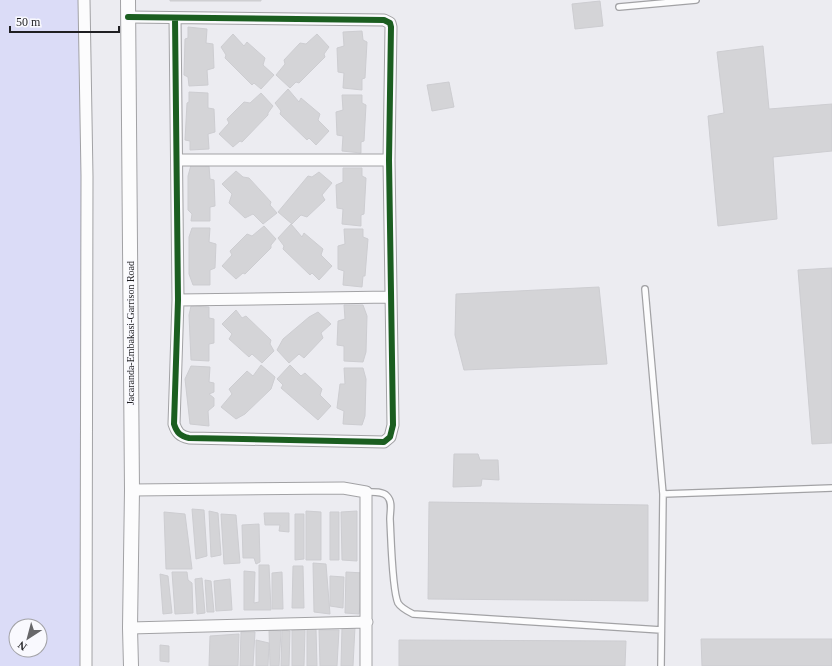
<svg xmlns="http://www.w3.org/2000/svg" width="832" height="666" viewBox="0 0 832 666" font-family="'Times New Roman',serif">
  <rect width="100%" height="100%" fill="#ececf1"/>
  <!-- green -->
  <path fill="#dbdcf7" fill-rule="evenodd" d="M0 0H84L81 666H0ZM16 626H40V650H16Z"/>
  <!-- building -->
  <path fill="#d4d4d7" stroke="#cdcdd1" d="M170 0H261V1H170Z
    M600 1 603 26 575 29 572 4Z
    M188 27 207 29 206 43 213 44 214 68 207 70 208 85 189 86 188 77 184 75 185 39 188 38Z
    M362 31 363 40 367 42 365 78 362 79V90L343 88 344 73 338 72 337 48 344 46 343 32Z
    M233 34 244 46 247 42 265 58 263 65 274 75 261 89 254 83 252 85 225 58 226 55 221 47Z
    M317 34 329 47 324 54 325 57 299 83 296 82 290 88 276 75 285 64 284 60 300 43 306 44Z
    M763 46 769 109 832 104V151L773 157 777 219 718 226 708 116 724 113 717 52Z
    M449 82 454 107 432 111 427 85Z
    M288 89 299 102 301 98 320 114 318 120 329 131 316 145 309 138 307 140 280 114 281 111 275 103Z
    M189 92 208 93V108L214 109 215 132 208 134 209 149 190 150V141L185 140 187 103 189 102Z
    M261 93 273 106 268 113V115L242 142 240 141 233 147 219 134 229 123 227 119 244 102 250 103Z
    M342 95H362V103L366 105 364 141 361 142V153L342 151 343 136 337 135 336 112 343 110Z
    M191 165 209 166 210 179 214 180 215 206 210 207V221H191L192 214 188 210V176Z
    M343 168H362V176L366 178 364 214 361 215V226L342 224 343 209 337 208 336 185 343 182Z
    M236 171 243 177 249 178 271 202 270 205 277 213 263 224 253 214 245 218 229 203 232 194 222 184Z
    M319 172 332 183 322 195 325 200 307 217 301 215 292 224 278 212 308 176 312 177Z
    M291 224 302 237 304 233 323 249 321 255 332 266 319 280 312 273 310 275 283 249 284 246 278 238Z
    M264 226 276 239 271 245V248L245 274 243 273 236 279 222 266 232 255 230 251 247 234 252 236Z
    M192 228H210L209 242 216 244 215 268 210 270V285H193L189 274V237Z
    M344 229H363V237L368 239 365 276H363L362 287 343 285 344 271 338 269V246L345 244Z
    M832 268V443L812 444 798 270Z
    M599 287 607 364 464 370 455 335 456 294Z
    M344 305H363L367 316 366 352 363 362 344 361V346L337 345 338 321 345 319Z
    M191 306 209 307V318L214 319V343L209 344V361L191 360 189 315Z
    M236 310 242 318 246 316 271 340 270 344 274 351 262 363 252 354 249 357 229 339 232 334 222 324Z
    M318 312 331 324 321 333 323 338 304 358 299 354 289 363 277 350 283 339 309 317Z
    M261 365 275 377 271 389 245 414 236 419 221 407 232 394 229 389 247 371 253 376Z
    M290 365 301 376 305 373 322 389 320 395 331 406 318 420 281 388 283 385 277 379Z
    M191 366 210 367 209 382 214 383V392L209 394 214 398V406L208 411 209 426 190 424 185 379Z
    M344 368H363L366 379 365 416 362 425 343 424 344 411 337 408 340 384H345Z
    M454 454H478L480 460H498L499 480 482 479 481 486 453 487Z
    M429 502 648 505V601L428 599Z
    M192 509 204 510 207 556 196 559Z
    M209 511 218 513 221 555 211 557Z
    M306 511 321 512V560H306Z
    M357 511V561L342 560 341 512Z
    M164 512 185 514 192 569H166Z
    M330 512H339V560H330Z
    M264 513H289V532L279 531 280 525H265Z
    M221 514 236 515 240 563 224 564Z
    M295 514H304V559L295 560Z
    M259 524 260 562 256 564 254 558H243L242 525Z
    M313 563 326 564 330 614 314 612Z
    M259 565H269L271 610H244V571L255 572 254 603 259 602Z
    M293 566H303L304 608H292Z
    M172 572H187L188 580 192 583 193 613 175 614Z
    M282 572 283 609H272V573Z
    M346 572 364 573 359 614 345 613Z
    M160 574 168 576 172 613 163 614Z
    M330 576 344 577 343 608 330 606Z
    M202 578 205 613 197 614 195 579Z
    M230 579 232 610 216 611 214 581Z
    M205 580 211 581 214 612H207Z
    M342 627H355L353 666H341Z
    M307 629H316L317 666H307Z
    M269 630 281 631 279 666H270Z
    M282 630 290 631 289 666H281Z
    M292 630H305L304 666H292Z
    M319 630H339L337 666H320Z
    M241 632H255L253 666H240Z
    M239 634 238 666H209L210 636Z
    M701 639H832V666H702Z
    M256 640 269 643 268 666H256Z
    M399 640 626 641 625 666H399Z
    M160 645 169 646V662L160 661Z"/>
  <g fill="none" stroke-linecap="round" stroke-linejoin="round">
    <defs>
      <path id="service" d="M619 7 696 0
        M645 289 663 494 661 666
        M366 492C372 492 382 491 387 496 393 502 390 511 390 519 391 536 392 590 398 603 401 608 407 611 413 614L661 630
        M663 494 832 488"/>
      <path id="minor" d="M84 0 87 176 86 666
        M128 17 384 20 390 23 391 27 389 160 393 425 390 437 384 442 189 438C180 436 177 433 174 424L178 300 175 18
        M177 160H389
        M178 300 391 297
        M132 490 343 488 366 492V666
        M130 628 367 622"/>
      <path id="tertiary" d="M128 0 132 490 130 628 131 666"/>
    </defs>
    <!-- service casing -->
    <use href="#service" stroke="#a2a2a5" stroke-width="8"/>
    <!-- minor casing -->
    <use href="#minor" stroke="#a2a2a5" stroke-width="13"/>
    <!-- tertiary casing -->
    <use href="#tertiary" stroke="#a2a2a5" stroke-width="16"/>
    <!-- service -->
    <use href="#service" stroke="#fcfcfd" stroke-width="5.5"/>
    <!-- minor -->
    <use href="#minor" stroke="#fcfcfd" stroke-width="11"/>
    <!-- tertiary -->
    <use href="#tertiary" stroke="#fcfcfd" stroke-width="14"/>
    <defs>
      <path id="cycleway" d="M128 17 384 20 390 23 391 27 389 160 393 425 390 437 384 442 189 438C180 436 177 433 174 424L178 300 175 18"/>
    </defs>
    <!-- cycleway casing -->
    <use href="#cycleway" stroke="#f9f9fe" stroke-width="8"/>
    <!-- cycleway -->
    <use href="#cycleway" stroke="#1b5e20" stroke-width="6"/>
  </g>
  <g text-anchor="middle" dominant-baseline="central" stroke-width="3" stroke-linejoin="round" paint-order="stroke">
    <!-- street labels -->
    <g font-size="10" fill="#1f1f22" stroke="#f9f9fe">
      <text transform="translate(130 333) rotate(-90)">Jacaranda-Embakasi-Garrison Road</text>
    </g>
  </g>
  <!-- north arrow -->
  <g transform="translate(28 638) rotate(216)"><circle r="19" fill="#f9f9fe" stroke="#a2a2a6"/>
  <path d="M0-3L7 15L0 10L-7 15Z" fill="#67676a"/>
  <text y="-6" font-size="11" font-weight="bold" text-anchor="middle" fill="#1f1f22">N</text>
  </g>
  <!-- scale -->
  <path d="M10 26v6h109v-6" fill="none" stroke="#1f1f22" stroke-width="2"/>
  <text x="16" y="26" font-size="12" fill="#1f1f22" stroke="#f9f9fe" stroke-width="3" paint-order="stroke">50 m</text>
</svg>
